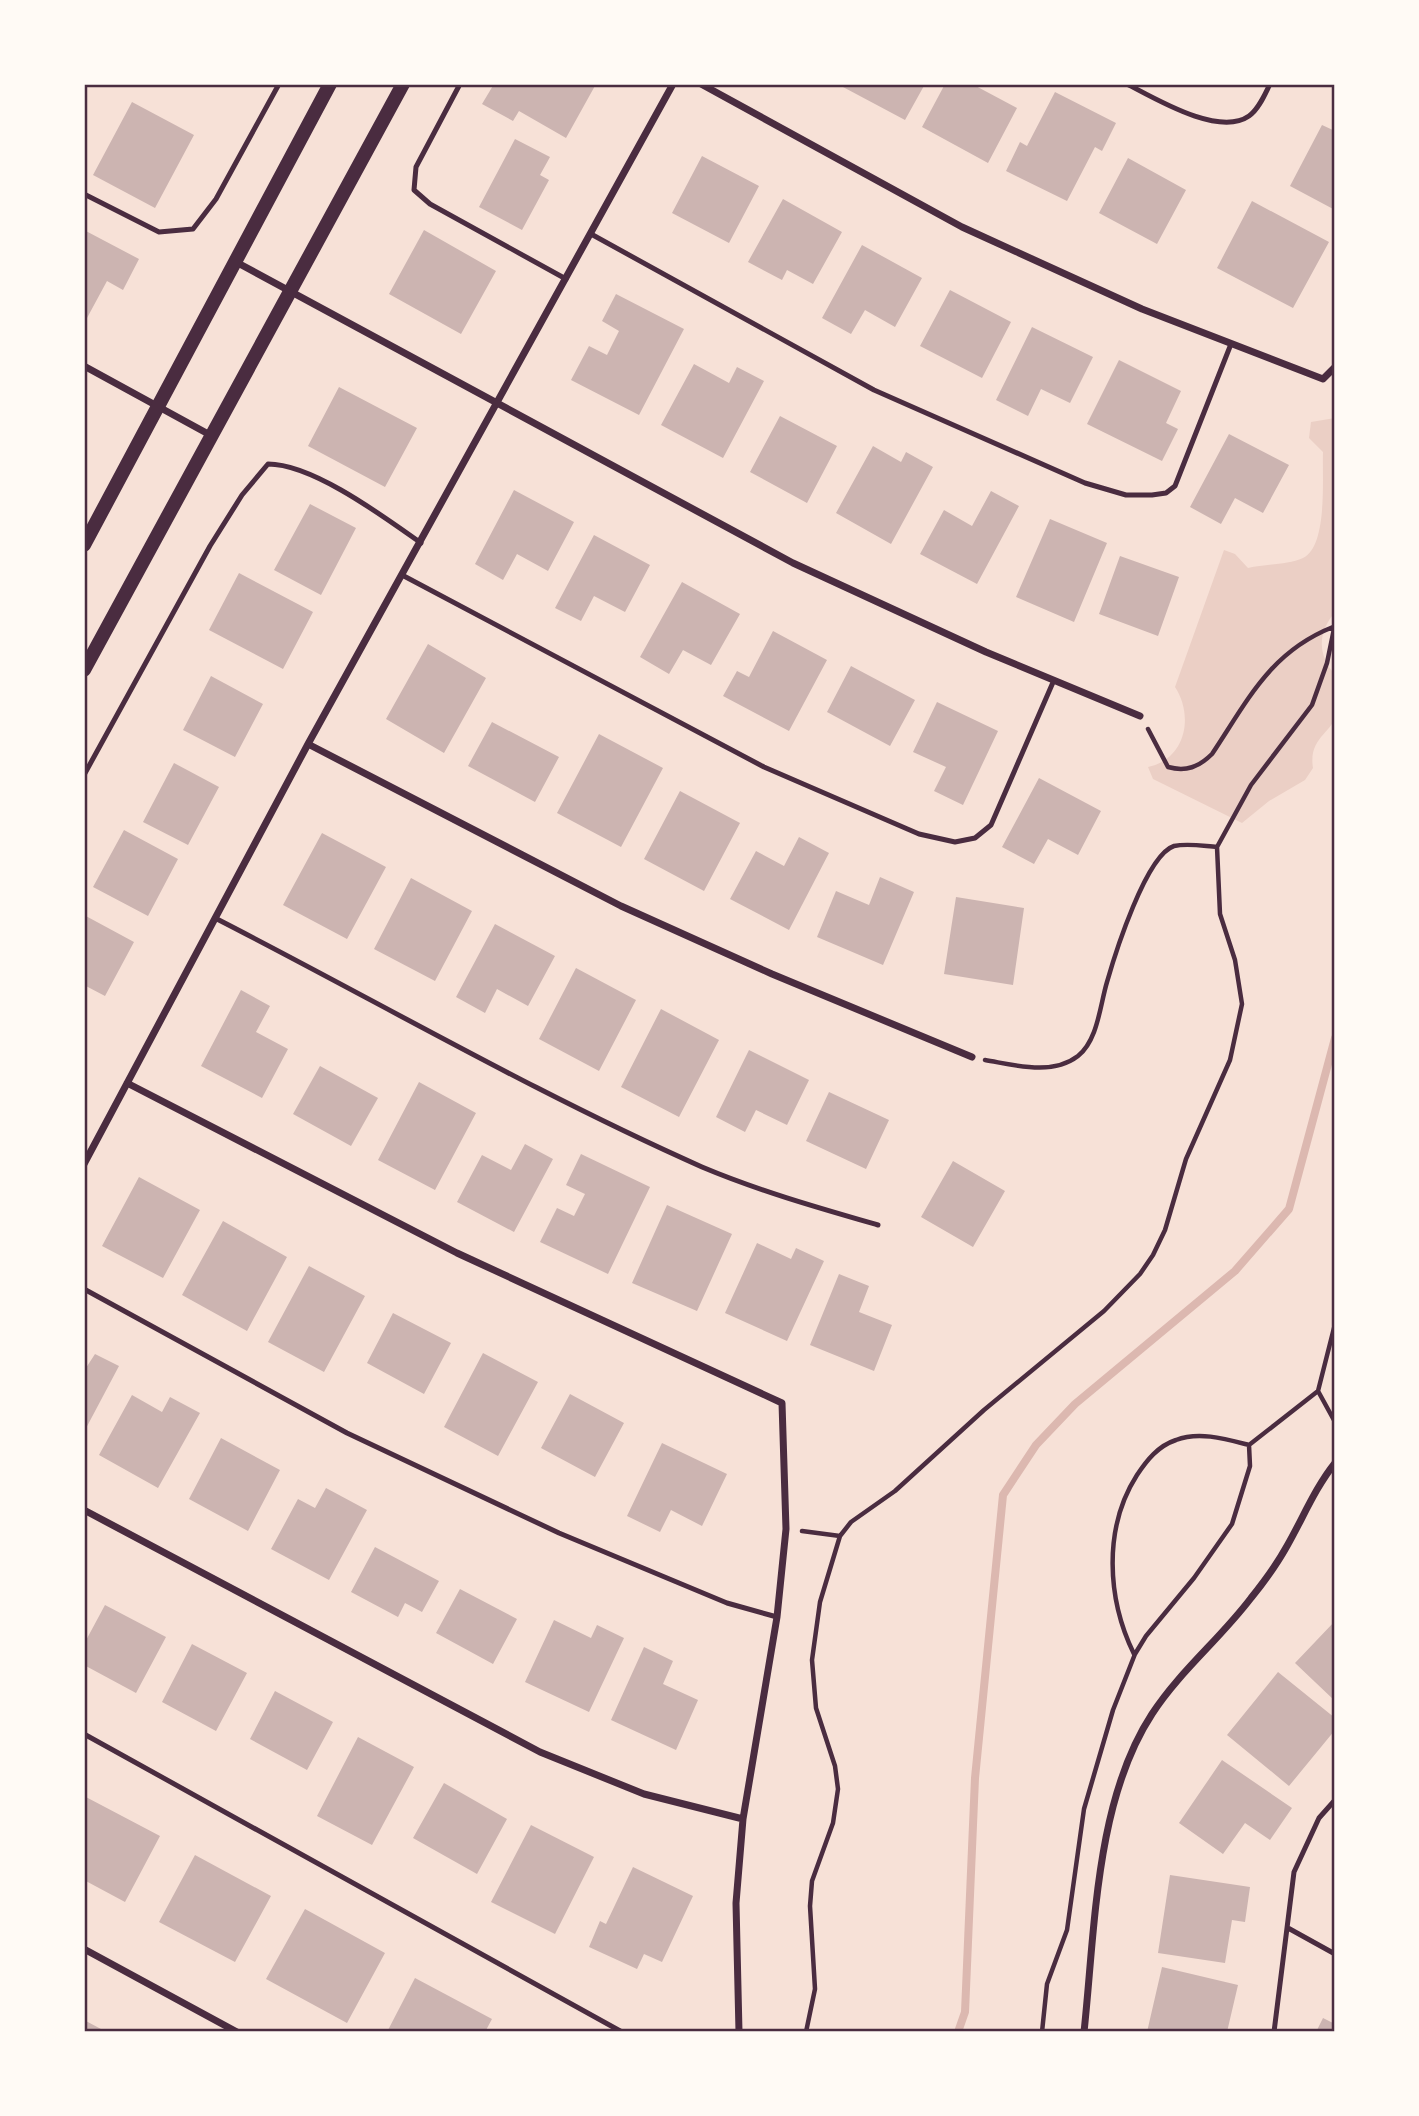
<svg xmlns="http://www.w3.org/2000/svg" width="1419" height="2116" viewBox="0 0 1419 2116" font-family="Commissioner,sans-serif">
  <rect width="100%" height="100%" fill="#f7e1d7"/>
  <!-- green -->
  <path fill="#ebcfc5" d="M1335 418V617L1332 616C1320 632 1318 650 1329 667 1331 670 1334 673 1335 676 1338 686 1336 704 1335 715 1334 732 1308 737 1313 768L1305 780 1269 801 1242 823 1153 779 1148 767C1186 759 1194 716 1175 687L1224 550 1235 554 1248 568C1265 564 1287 565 1303 558 1328 546 1322 478 1323 452L1309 438 1311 422Z"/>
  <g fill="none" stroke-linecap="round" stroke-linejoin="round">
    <!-- stream -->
    <path stroke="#dcb8b0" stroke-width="8" d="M958 2032 965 2012 975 1778 1003 1495 1036 1445 1075 1404 1235 1271 1289 1209 1335 1038"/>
  </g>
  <!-- building -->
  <path fill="#ccb4b1" d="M494 84H596L566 138 519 111 513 121 482 104Z
    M845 84H925L905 120 843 87Z
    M945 84H972L1017 108 988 163 922 127Z
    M1055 92 1116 123 1102 151 1095 147 1067 201 1006 171 1020 142 1027 146Z
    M132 102 194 135 155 208 93 175Z
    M1322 125 1335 131V210L1290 186Z
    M515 139 550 157 540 175 549 180 522 230 479 207Z
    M702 156 759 186 729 243 672 213Z
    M1128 158 1186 190 1157 244 1099 213Z
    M783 199 842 232 813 284 787 270 782 280 748 262Z
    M1252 201 1329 242 1293 308 1217 268Z
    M84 230 139 259 123 290 107 281 87 318 84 316Z
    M424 230 496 271 461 334 389 294Z
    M862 245 922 278 895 327 865 310 851 334 822 318Z
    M950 290 1011 322 982 378 920 346Z
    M616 294 684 329 639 415 571 380 589 346 607 355 619 331 602 321Z
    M1032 327 1093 357 1070 403 1041 389 1028 416 996 400Z
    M1119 360 1181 391 1166 423 1178 429 1162 461 1087 424Z
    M694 364 729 383 737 367 764 381 723 458 661 425Z
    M339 387 417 428 385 487 308 446Z
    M780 416 837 446 807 503 750 472Z
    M1229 434 1289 465 1263 513 1235 498 1221 524 1190 507Z
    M873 446 901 462 906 452 933 467 891 544 836 513Z
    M514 490 574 522 548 571 517 554 503 580 475 564Z
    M991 491 1019 506 977 584 920 554 944 510 972 526Z
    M310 504 356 528 321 595 274 570Z
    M1050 519 1107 543 1074 622 1016 597Z
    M594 535 650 565 625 612 594 596 581 621 555 608Z
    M1120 556 1179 577 1158 636 1099 614Z
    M239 573 313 612 283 669 209 630Z
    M682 582 740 614 711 665 683 650 669 674 640 657Z
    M773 631 827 660 789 731 723 696 737 671 749 677Z
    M428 644 486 678 444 753 386 719Z
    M851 666 915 700 890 746 827 712Z
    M211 676 263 704 235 757 183 730Z
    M937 702 998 731 963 805 934 791 946 767 913 752Z
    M492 722 559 757 535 802 468 766Z
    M599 734 663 768 621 847 557 813Z
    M174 763 219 787 188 845 143 822Z
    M1039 778 1101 811 1078 855 1048 839 1034 864 1002 847Z
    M680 791 740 823 704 891 644 859Z
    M124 830 178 859 148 916 93 887Z
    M322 833 386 867 347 939 283 905Z
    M799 837 829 853 789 930 730 899 756 851 784 866Z
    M880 877 914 892 883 965 817 937 836 891 869 905Z
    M411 878 472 911 435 981 374 949Z
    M956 897 1024 908 1013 985 944 974Z
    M84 915 134 942 105 996 84 985Z
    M495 924 555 956 528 1006 497 989 485 1013 456 997Z
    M576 968 636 1000 599 1071 539 1039Z
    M241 990 270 1006 256 1032 288 1049 262 1098 201 1066Z
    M661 1009 719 1040 679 1117 621 1087Z
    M749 1050 809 1080 787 1125 756 1110 745 1132 716 1117Z
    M320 1066 378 1098 351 1146 293 1114Z
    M419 1082 476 1113 435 1190 378 1160Z
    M829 1092 889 1120 866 1169 806 1141Z
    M525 1144 553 1159 514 1232 457 1202 482 1155 511 1170Z
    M581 1154 650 1187 608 1274 540 1242 557 1208 574 1216 585 1194 566 1185Z
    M953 1161 1005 1191 973 1247 921 1217Z
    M139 1177 200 1210 163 1278 102 1246Z
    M667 1205 732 1234 697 1311 632 1283Z
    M223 1221 287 1257 247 1331 182 1295Z
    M757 1243 791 1259 796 1248 824 1261 787 1341 725 1313Z
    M309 1266 365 1296 324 1372 268 1342Z
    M839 1274 869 1286 859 1312 892 1325 874 1371 810 1345Z
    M393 1313 451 1343 424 1394 367 1363Z
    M483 1353 538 1382 498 1456 444 1427Z
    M95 1354 119 1366 84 1432V1371Z
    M570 1394 624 1423 595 1477 541 1448Z
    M132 1395 162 1412 170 1397 200 1413 158 1488 99 1455Z
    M221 1438 280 1470 248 1531 189 1499Z
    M662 1443 727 1474 702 1526 671 1510 660 1532 627 1516Z
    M326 1488 367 1510 329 1580 271 1549 298 1499 315 1508Z
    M375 1547 439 1581 422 1612 405 1603 398 1617 351 1592Z
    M460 1589 517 1619 493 1664 436 1633Z
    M105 1605 166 1637 136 1693 84 1665V1644Z
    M554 1620 591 1638 597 1625 624 1638 589 1712 525 1682Z
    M1335 1621V1701L1295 1663Z
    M192 1644 247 1673 216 1731 162 1702Z
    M644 1647 673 1661 663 1684 698 1700 676 1750 611 1720Z
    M1278 1672 1335 1718V1730L1289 1786 1227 1735Z
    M275 1691 333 1722 307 1770 250 1739Z
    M358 1737 414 1767 372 1845 317 1816Z
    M1222 1760 1292 1808 1270 1840 1245 1823 1223 1854 1179 1823Z
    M444 1783 507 1819 477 1874 413 1838Z
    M84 1796 160 1836 125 1902 84 1880Z
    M531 1825 594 1857 555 1934 491 1902Z
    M195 1855 271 1896 235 1962 159 1922Z
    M633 1867 693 1896 662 1962 644 1954 637 1969 589 1947 600 1921 606 1924Z
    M1170 1875 1250 1887 1245 1922 1232 1920 1225 1963 1158 1953Z
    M305 1909 385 1953 347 2023 266 1979Z
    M1162 1967 1238 1985 1227 2032H1147Z
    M415 1978 492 2019 485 2032H387Z
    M1323 2018 1335 2024V2032H1316Z
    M84 2020 101 2029 99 2032H84Z"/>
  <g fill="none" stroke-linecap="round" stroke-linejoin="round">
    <!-- path -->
    <path stroke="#4a2c40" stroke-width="4.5" d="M1148 729 1168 767C1186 772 1199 767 1212 754 1248 700 1270 652 1333 627
      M985 1060C1015 1065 1052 1076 1078 1056 1098 1040 1100 1005 1107 982 1115 954 1146 855 1174 846 1188 843 1203 846 1217 847
      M1318 1391 1335 1422
      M1249 1445 1318 1391 1335 1324
      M802 1531 840 1536
      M1134 1654C1107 1599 1103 1528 1137 1475 1147 1460 1158 1446 1176 1440 1199 1431 1226 1439 1249 1445
      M806 2032 815 1989 810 1906 812 1881 833 1823 838 1789 835 1766 816 1708 812 1660 820 1602 840 1536 851 1522 895 1491 984 1410 1104 1311 1140 1274 1153 1255 1165 1230 1186 1159 1230 1060 1242 1004 1235 960 1220 914 1217 847 1251 785 1312 705 1327 663 1335 624
      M1042 2032 1047 1984 1067 1930 1084 1809 1113 1710 1135 1654 1146 1636 1194 1578 1232 1524 1250 1466 1249 1445"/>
    <!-- service -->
    <path stroke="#4a2c40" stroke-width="5" d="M460 84 416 167 414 190 430 204 566 279
      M1127 84C1156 99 1219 137 1249 116 1259 109 1265 94 1270 84
      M84 194 159 232 193 229 216 199 279 84
      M591 234 874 390 1085 483 1126 495H1152L1166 493 1175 486 1231 344
      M402 575 764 767 919 834 955 842 975 838 991 825 1054 680
      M84 775 210 546 242 495 268 464C313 464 384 517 421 543
      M215 918C377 1001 535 1093 702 1167 759 1191 819 1208 878 1225
      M84 1289 347 1433 559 1533 727 1603 777 1617
      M84 1734 622 2032
      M1288 1928 1335 1954
      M1274 2032 1294 1872 1319 1818 1335 1800"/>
    <!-- minor -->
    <path stroke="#4a2c40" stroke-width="7" d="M701 84 962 227 1142 309 1323 379 1335 367
      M236 262 793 563 986 652 1140 716
      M84 366 212 436
      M308 744 621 906 772 974 972 1057
      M127 1083 457 1253 782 1403 786 1529 777 1617 743 1819 736 1903 739 2032
      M84 1164 308 744 673 84
      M84 1510 540 1752 644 1794 743 1819
      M84 1949 237 2032
      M1084 2032C1095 1931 1095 1801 1152 1714 1180 1671 1220 1639 1251 1598 1264 1582 1277 1564 1287 1546 1303 1518 1315 1488 1335 1463"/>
    <!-- secondary -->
    <path stroke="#4a2c40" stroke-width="14" d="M84 545 330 84
      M84 670 403 84"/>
  </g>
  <!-- border -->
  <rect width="1419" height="2116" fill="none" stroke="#fffaf5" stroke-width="172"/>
  <rect x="86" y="86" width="1247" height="1944" fill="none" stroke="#4a2c40" stroke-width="2.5"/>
</svg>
